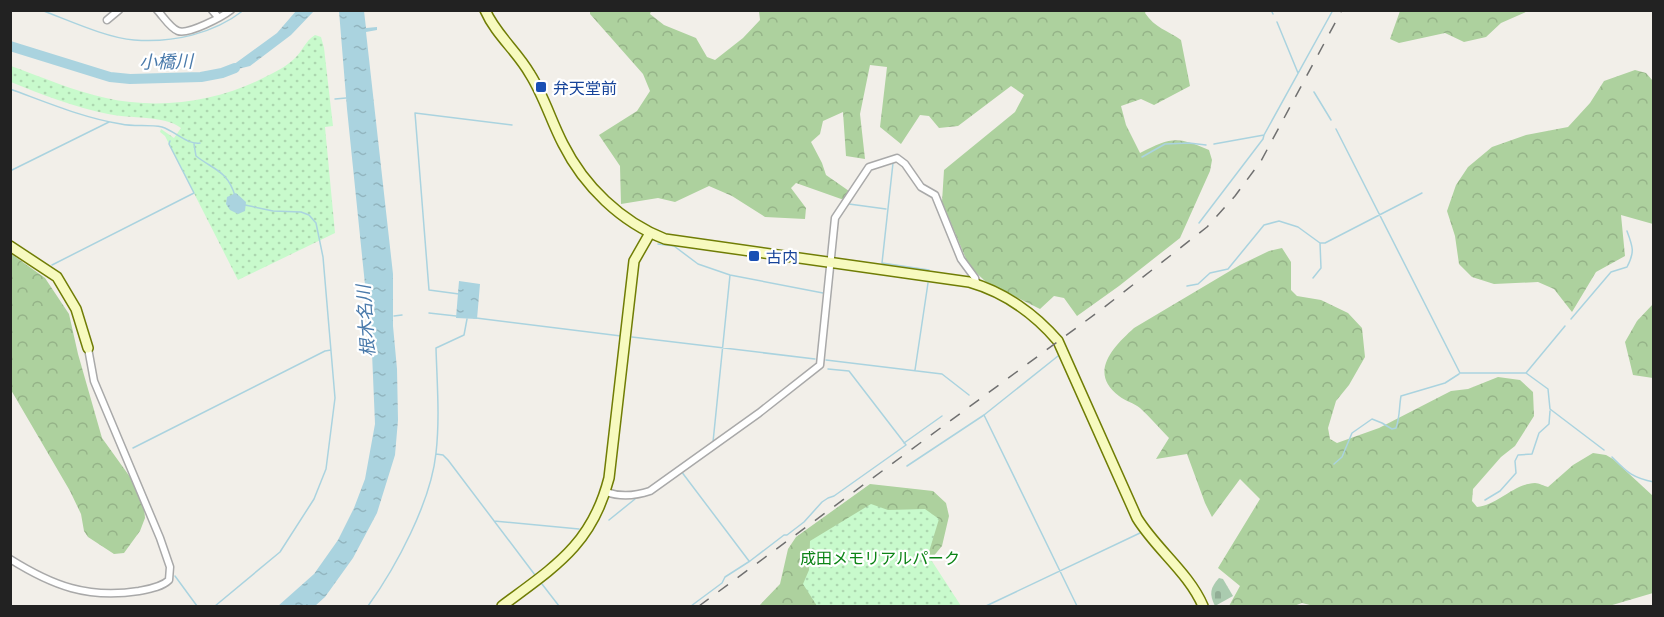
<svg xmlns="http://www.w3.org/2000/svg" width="1664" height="617" viewBox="0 0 1664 617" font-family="'Exo 2','Noto Sans JP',sans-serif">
  <defs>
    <pattern id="forest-crowns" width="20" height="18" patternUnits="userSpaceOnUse" patternTransform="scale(1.5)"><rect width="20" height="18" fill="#add19e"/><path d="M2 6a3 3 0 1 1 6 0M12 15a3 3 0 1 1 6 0" fill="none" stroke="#95b388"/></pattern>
    <pattern id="cemetery-stones" width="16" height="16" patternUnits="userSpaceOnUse" patternTransform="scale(1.5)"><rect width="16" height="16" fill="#aacbaf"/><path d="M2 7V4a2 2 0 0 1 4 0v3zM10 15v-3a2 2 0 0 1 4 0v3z" fill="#92ae96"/></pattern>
    <pattern id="park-dots" width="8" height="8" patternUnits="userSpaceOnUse" patternTransform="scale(1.5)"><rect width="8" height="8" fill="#c8facc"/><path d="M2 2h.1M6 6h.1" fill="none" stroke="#acd6af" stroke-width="1.8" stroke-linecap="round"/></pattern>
    <pattern id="water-ripples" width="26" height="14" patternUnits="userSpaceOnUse" patternTransform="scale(1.5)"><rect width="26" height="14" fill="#aad3df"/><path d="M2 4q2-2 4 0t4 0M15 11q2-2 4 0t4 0" fill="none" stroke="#92b5bf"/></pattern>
  </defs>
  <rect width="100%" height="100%" fill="#f2efe9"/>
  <!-- forest -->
  <path fill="url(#forest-crowns)" d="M590 11H651L650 14 664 25 696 38 707 57 715 60 743 38 760 20 759 11H1146L1145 13C1155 28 1167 30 1181 40L1190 86 1154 105 1141 99 1121 106 1126 125 1140 153C1171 137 1177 136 1209 150L1212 160 1210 171 1180 238 1119 286 1077 316 1064 298 1054 296 1040 309 986 282 969 266 942 202 944 170 1015 112 1024 95 1011 86 958 126 939 128 929 116 920 115 901 144 880 127 887 67 870 65 860 114 865 159 846 156 843 112 823 121 820 134 811 142 822 163 826 175 849 191 844 200 796 183 791 188 806 208 805 219 765 217 732 196 709 186 675 202 658 198 621 204 620 166 599 135 637 111 650 91 643 74 590 14Z
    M1400 11V10L1528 11 1501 23 1486 37 1464 42 1445 33 1399 43 1390 39Z
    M1635 70 1646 73 1653 81V224L1621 215 1625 256 1596 272 1572 312 1554 289 1538 282 1494 284 1472 277 1459 264 1455 236 1447 211 1456 185 1468 167 1492 147 1526 135 1568 127 1590 103 1604 81Z
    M1282 248 1291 262V290L1297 296 1321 300 1348 313 1362 328 1365 357 1349 385 1336 401 1328 428 1330 439 1337 443 1379 428 1451 391 1468 389 1498 377 1520 380 1533 392 1534 416 1515 446 1501 457 1473 489 1472 501 1477 507C1498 505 1513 484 1535 483 1539 483 1544 486 1548 487L1573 465 1593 453 1606 455 1613 459 1653 496V593L1609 606H1314L1302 603 1294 606H1229L1240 586 1218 568 1260 499 1240 479 1212 517 1205 503 1187 454 1156 459 1169 438C1160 429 1150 417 1140 408 1134 403 1125 401 1119 396 1088 373 1113 347 1134 328L1240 265 1269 251Z
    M10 253 45 278 69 314 78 354 102 438 143 495 145 518 140 531 124 553 114 554 88 537 84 531 81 514 70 491 11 390Z
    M1653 304V378L1633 375 1625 342 1637 321Z
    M870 484 933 491 946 503 949 516 942 546 892 606H759L780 584 788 549 796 537Z"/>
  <!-- cemetery -->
  <path fill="url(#cemetery-stones)" d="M1219 578 1223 579 1233 596 1215 606C1209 594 1210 588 1219 578Z"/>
  <!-- park -->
  <path fill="url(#park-dots)" d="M315 35 321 37 324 48 333 126 325 127 335 233 238 280 165 136 160 132 161 129 174 138 181 128C164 115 130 119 108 114 75 107 42 95 11 82V66C42 77 73 91 106 98 159 110 219 102 267 76 275 72 287 66 294 59 302 52 305 41 315 35Z
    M871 504 888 510 925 509 939 519 928 555 961 606H817L803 584 809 570 810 541Z"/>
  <!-- water -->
  <path fill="url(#water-ripples)" d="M296 11H314L291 35 250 66 222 73 277 33Z
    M339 11H364L366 28 377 27V30L366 32 393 274V326L397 369 398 420 395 455 377 513 353 558 325 597 315 606H278L314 574 338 540 354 508 365 479 375 424 372 353 347 109Z
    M236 193 246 202 245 211 238 214 230 210 226 204 227 197Z
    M459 281 480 284 477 319 456 318Z"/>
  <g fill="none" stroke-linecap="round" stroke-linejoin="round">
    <!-- stream -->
    <path stroke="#aad3df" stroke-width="1.5" d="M41 10C68 20 107 38 134 40 173 43 213 34 244 10
      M1271 10 1273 14
      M1277 22 1298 73
      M10 89C46 102 83 118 121 124 134 127 149 124 162 127 175 131 187 145 200 143
      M1314 92 1331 120
      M335 99 346 98
      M1336 129 1460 373H1526L1548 389 1550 409 1604 450
      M194 144 196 156C214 170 228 171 235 196
      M1214 144 1264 135 1333 10
      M1142 157 1165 144 1189 143 1206 145
      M893 163 882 263 929 270
      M10 171 109 122
      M849 204 886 209
      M1199 223 1263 139 1264 135
      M658 244 674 246 698 264 730 275 823 293
      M52 265 194 193 169 144 170 141
      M1313 278 1321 268 1320 243
      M1187 286 1198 284 1210 273 1228 269 1264 225 1279 221 1298 227 1320 243H1325L1422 193
      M459 294 429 290 415 113 512 125
      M429 313 456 316
      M394 316 402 315
      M476 318 621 336
      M1571 319 1611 272 1627 267C1635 252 1633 247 1627 231
      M632 337 815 359
      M826 360 942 374 969 395
      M915 370 928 283
      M1526 373 1565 326
      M984 415 1077 606
      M904 443 942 416
      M133 448 325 351 331 350
      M436 454 443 455 448 460 535 575
      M1612 457C1627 472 1632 478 1654 482
      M1334 464 1342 457 1352 433 1372 419 1382 423 1392 429 1396 428C1400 417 1399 407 1401 396L1445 383 1459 374
      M907 466 984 415 1058 356
      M678 467 713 442 730 275
      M681 471 749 561
      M1485 500 1500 491 1516 473 1515 461 1518 455 1532 454 1539 433 1549 424 1550 411
      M609 520 635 499
      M494 521 579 529
      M175 576 197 606
      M542 584 559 606
      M215 606 280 552 314 499 326 469 335 398 323 257 316 223 309 215 301 212 273 211 245 205
      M368 606C396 567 431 502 436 453 440 418 437 383 436 348L464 335 467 319
      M691 606 722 583 725 577 750 561 784 535H787L804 522 822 502 828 498 834 496 906 445 849 371 828 369
      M986 606 1140 533"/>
    <!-- river -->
    <path stroke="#aad3df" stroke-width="10" d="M10 46 110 77 130 79 201 77 222 73 235 68"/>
    <defs>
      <path id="street" d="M157 10C163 16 170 28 178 31 188 35 222 17 231 10
        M212 10 218 17
        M107 20 119 10
        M606 492C620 497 635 496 650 491L759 413 820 365 835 218 869 167 897 158 905 164 921 187 935 195 961 259 975 278 977 285
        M10 559C53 586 88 599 139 591 149 589 162 587 169 580L170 567 160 538 94 381 88 348"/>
      <path id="secondary" d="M485 10C496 35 517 51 530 74 544 96 551 121 563 144 584 186 621 222 665 239L969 282C1004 292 1035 314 1058 341L1137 518C1156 549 1189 573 1203 606
        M10 246 57 277 76 309 88 348
        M502 606C554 567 592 545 609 478L634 261 650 233"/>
    </defs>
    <!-- street casing -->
    <use href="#street" stroke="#a9a9a9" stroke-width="9"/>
    <!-- secondary casing -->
    <use href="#secondary" stroke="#707d05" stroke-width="12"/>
    <!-- street -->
    <use href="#street" stroke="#fff" stroke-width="6"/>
    <!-- secondary -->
    <use href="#secondary" stroke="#f7fabf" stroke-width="9"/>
    <!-- rail -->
    <path stroke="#707070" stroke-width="1.5" stroke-dasharray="12 12" stroke-linecap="butt" d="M699 606 1102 309 1207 227 1235 196 1261 161 1342 10"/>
  </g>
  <!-- markers -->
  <g fill="#1a4fb4" stroke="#fff" stroke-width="2">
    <rect x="535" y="81" width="12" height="12" rx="3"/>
    <rect x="748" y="250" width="12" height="12" rx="3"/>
  </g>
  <g text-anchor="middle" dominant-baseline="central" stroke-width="4.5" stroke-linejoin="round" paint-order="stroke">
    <!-- transit labels -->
    <g font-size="16" fill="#164399" stroke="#fff" text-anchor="start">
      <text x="553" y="87">弁天堂前</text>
      <text x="766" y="256">古内</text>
    </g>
    <!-- park labels -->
    <g font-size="16" fill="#0c8416" stroke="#fff">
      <text x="880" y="557">成田メモリアルパーク</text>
    </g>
    <!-- water labels -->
    <g font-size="18" font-style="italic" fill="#4a7aab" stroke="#fff">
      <text transform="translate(166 61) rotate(-1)">小橋川</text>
      <text transform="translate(365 321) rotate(-94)">根木名川</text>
    </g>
  </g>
  <!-- border -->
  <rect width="1664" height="617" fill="none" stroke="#222222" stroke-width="24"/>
</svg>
